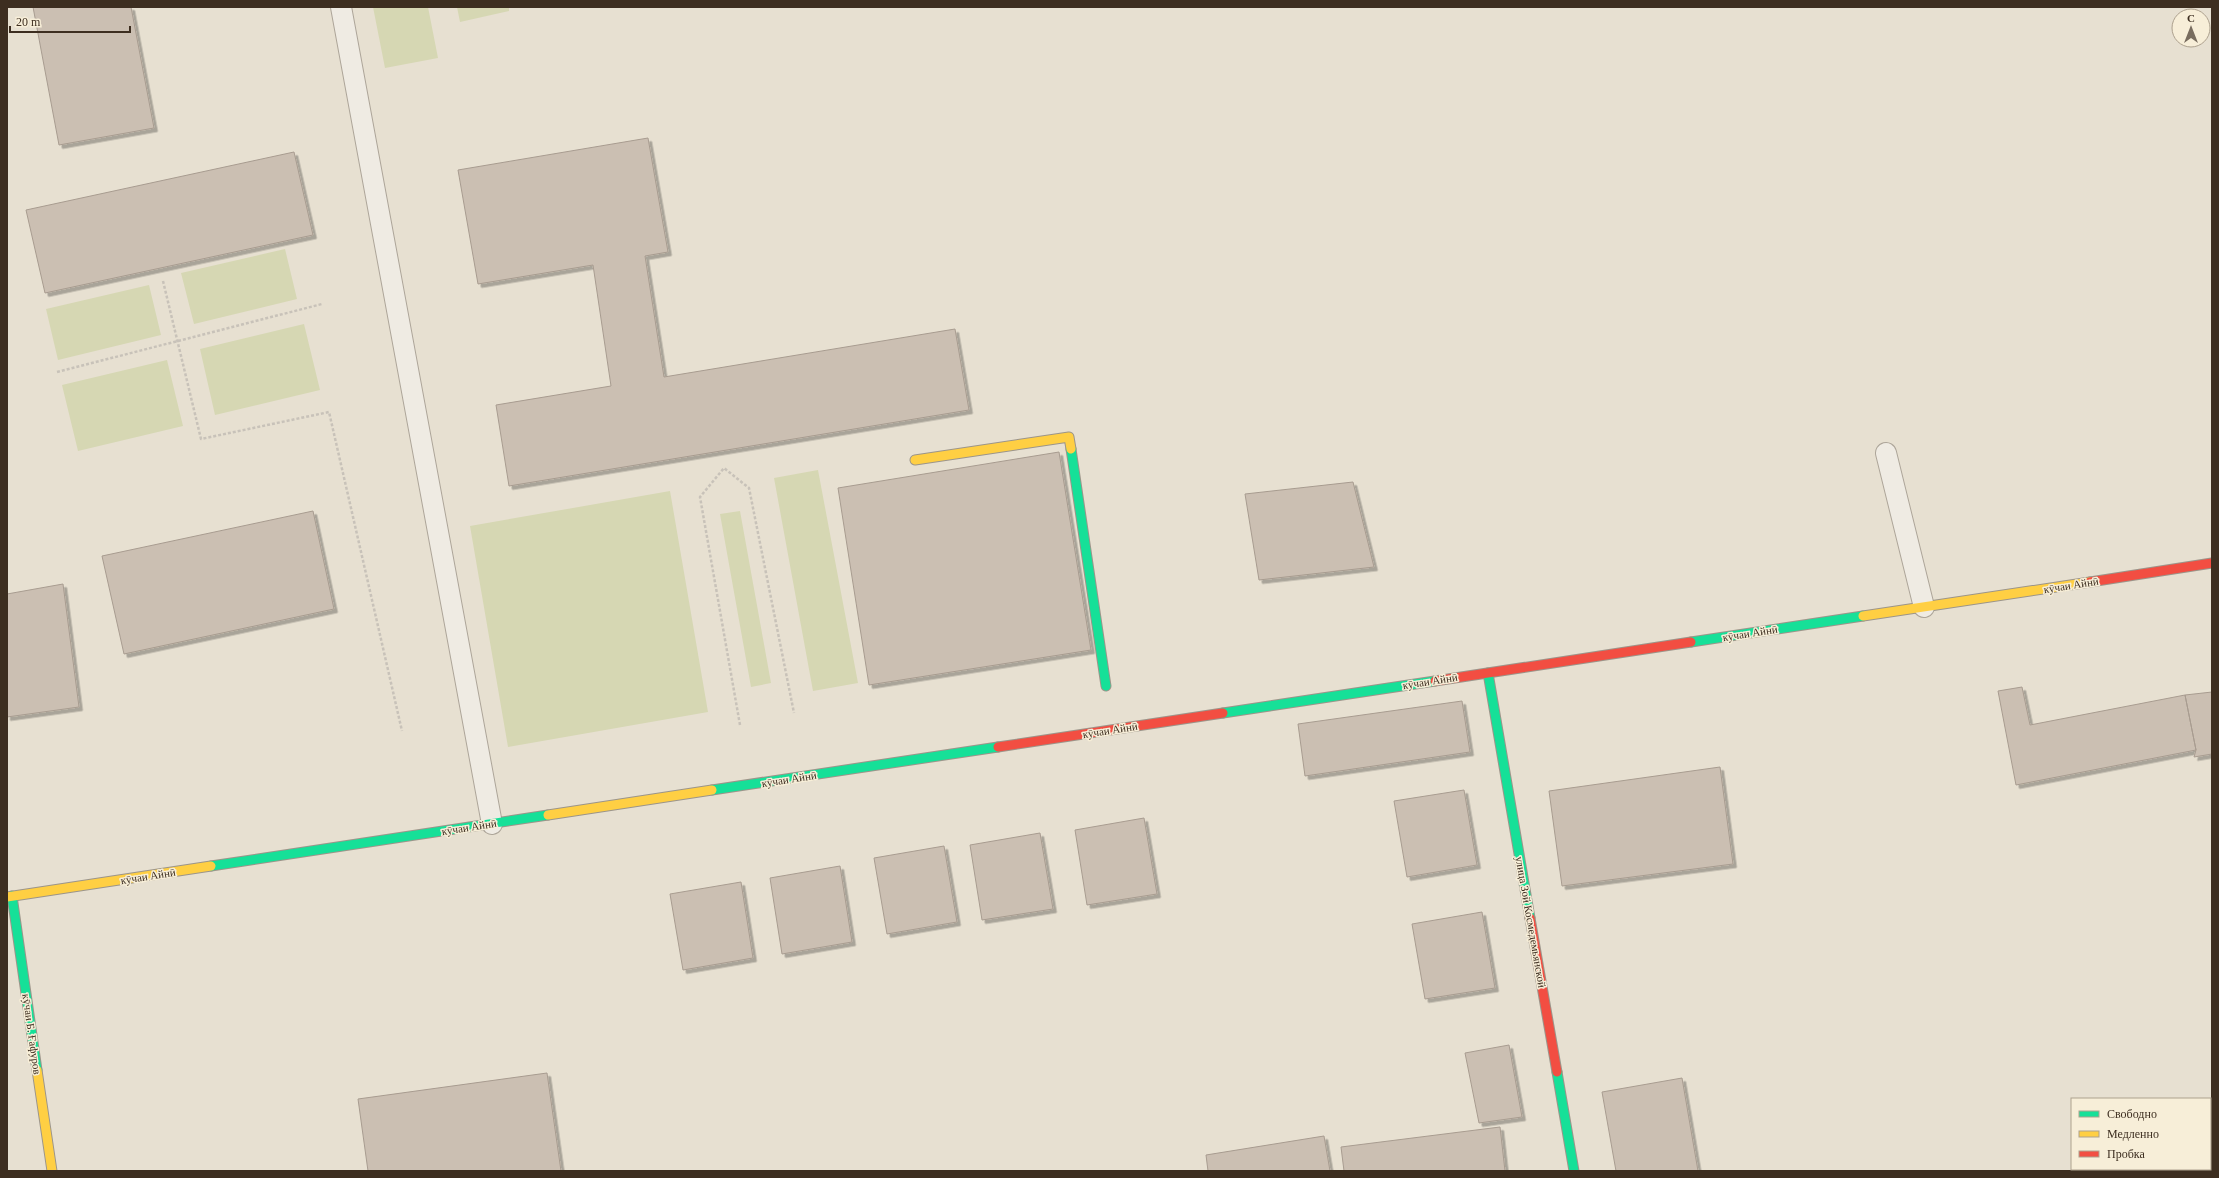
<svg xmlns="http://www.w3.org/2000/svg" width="2219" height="1178" viewBox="0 0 2219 1178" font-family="Georgia,serif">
  <defs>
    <filter id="shadow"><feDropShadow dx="3.5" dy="3.5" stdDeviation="0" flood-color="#0004"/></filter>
  </defs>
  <rect width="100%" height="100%" fill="#e7e0d1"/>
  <!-- green -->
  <path fill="#d6d7b3" d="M373 7H428L438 58 385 68Z
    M457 7H509V11L460 22Z
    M285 249 297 299 194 324 181 273Z
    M149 285 161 335 58 360 46 309Z
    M304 324 320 390 215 415 200 349Z
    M167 360 183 426 78 451 62 385Z
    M818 470 858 683 813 691 774 478Z
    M670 491 708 712 508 747 470 526Z
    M740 511 771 683 751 687 720 514Z"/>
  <!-- building -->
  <path fill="#cbbfb2" stroke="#a89c90" filter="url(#shadow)" d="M33 7H131L154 128 59 145Z
    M648 138 668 252 645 256 664 377 955 329 969 410 509 486 496 405 611 386 593 265 478 284 458 170Z
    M294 152 313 235 45 293 26 210Z
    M1059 452 1091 650 869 685 838 488Z
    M1353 482 1374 567 1259 580 1245 494Z
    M313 511 334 609 124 654 102 556Z
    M63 584 79 707 7 717V594Z
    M2022 687 2030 725 2185 695 2196 750 2016 785 1998 691Z
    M2212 692V754L2194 757 2196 750 2185 695Z
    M1462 701 1470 752 1305 776 1298 724Z
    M1720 767 1733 864 1562 886 1549 791Z
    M1464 790 1477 865 1407 877 1394 801Z
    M1144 818 1157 894 1087 905 1075 830Z
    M1040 833 1053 909 982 920 970 845Z
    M944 846 957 922 887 934 874 858Z
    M840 866 852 942 782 954 770 878Z
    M741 882 753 958 683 970 670 894Z
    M1482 912 1495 988 1425 999 1412 924Z
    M1509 1045 1522 1117 1479 1123 1465 1053Z
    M547 1073 561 1171H368L358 1099Z
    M1682 1078 1698 1171H1616L1602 1092Z
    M1500 1127 1505 1171H1344L1341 1147Z
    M1324 1136 1330 1171H1208L1206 1155Z"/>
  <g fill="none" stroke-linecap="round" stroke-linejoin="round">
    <defs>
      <path id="lane" d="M341 7 492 824
        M1886 453 1924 607"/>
      <path id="fast" d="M1071 449 1106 686
        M1691 642 1863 616
        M1488 673 1530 918
        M1223 713 1435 681
        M712 790 998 747
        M211 866 548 815
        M12 896 37 1070
        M1557 1072 1574 1171"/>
      <path id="slow" d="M915 460 1069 437 1071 449
        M1863 616 2090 582
        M548 815 712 790
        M7 897 211 866
        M37 1070 52 1171"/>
      <path id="jam" d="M2090 582 2212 563
        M1435 681 1691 642
        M998 747 1223 713
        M1530 918 1557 1072"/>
    </defs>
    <!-- lane casing -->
    <use href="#lane" stroke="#ada599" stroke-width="22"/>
    <!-- fast casing -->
    <use href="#fast" stroke="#9c958a" stroke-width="11"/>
    <!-- slow casing -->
    <use href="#slow" stroke="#9c958a" stroke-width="11"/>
    <!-- jam casing -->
    <use href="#jam" stroke="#9c958a" stroke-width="11"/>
    <!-- path -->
    <path stroke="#c8c2b9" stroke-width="2.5" stroke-dasharray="3 2" stroke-linecap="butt" d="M163 281 201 439 329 412 402 731
      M57 372 322 304
      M740 725 700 497 724 468 749 488 794 713"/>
    <!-- lane -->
    <use href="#lane" stroke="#efebe3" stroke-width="20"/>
    <!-- fast -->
    <use href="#fast" stroke="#16e098" stroke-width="9"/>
    <!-- slow -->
    <use href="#slow" stroke="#ffcf43" stroke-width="9"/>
    <!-- jam -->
    <use href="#jam" stroke="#f24e42" stroke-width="9"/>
  </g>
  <g text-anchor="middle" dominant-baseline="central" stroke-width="3" stroke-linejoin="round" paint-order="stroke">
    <!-- street labels -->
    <g font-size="11" fill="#3d2e20" stroke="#f7eed8">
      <text transform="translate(2071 585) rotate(-9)">кӯчаи Айнӣ</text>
      <text transform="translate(1750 633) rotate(-9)">кӯчаи Айнӣ</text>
      <text transform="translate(1430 681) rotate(-9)">кӯчаи Айнӣ</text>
      <text transform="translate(1110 730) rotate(-9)">кӯчаи Айнӣ</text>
      <text transform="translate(789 779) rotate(-9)">кӯчаи Айнӣ</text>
      <text transform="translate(469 827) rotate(-9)">кӯчаи Айнӣ</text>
      <text transform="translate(148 876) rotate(-9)">кӯчаи Айнӣ</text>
      <text transform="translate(1531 922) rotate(80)">улица Зой Космедемьянской</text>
      <text transform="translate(32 1034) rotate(82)">кӯчаи Б. Ғафуров</text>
    </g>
  </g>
  <!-- border -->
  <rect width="2219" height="1178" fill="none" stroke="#3d2e20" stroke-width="16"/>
  <!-- legend -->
  <rect x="2071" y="1098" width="140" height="72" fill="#f7eed8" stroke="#ada18e"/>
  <rect x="2079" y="1111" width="20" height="6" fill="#16e098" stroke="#ada18e"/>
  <text x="2107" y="1118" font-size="12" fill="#3d2e20">Свободно</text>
  <rect x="2079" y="1131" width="20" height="6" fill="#ffcf43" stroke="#ada18e"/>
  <text x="2107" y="1138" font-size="12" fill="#3d2e20">Медленно</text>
  <rect x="2079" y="1151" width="20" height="6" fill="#f24e42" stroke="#ada18e"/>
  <text x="2107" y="1158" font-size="12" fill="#3d2e20">Пробка</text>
  <!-- north arrow -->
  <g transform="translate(2191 28)"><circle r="19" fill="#f7eed8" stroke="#ada18e"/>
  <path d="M0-3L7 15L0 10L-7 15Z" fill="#786c5e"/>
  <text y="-6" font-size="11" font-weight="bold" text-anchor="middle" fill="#3d2e20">С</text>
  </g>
  <!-- scale -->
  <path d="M10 26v6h120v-6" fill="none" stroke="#3d2e20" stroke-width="2"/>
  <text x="16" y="26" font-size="12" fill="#3d2e20" stroke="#f7eed8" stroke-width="3" paint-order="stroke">20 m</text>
</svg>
